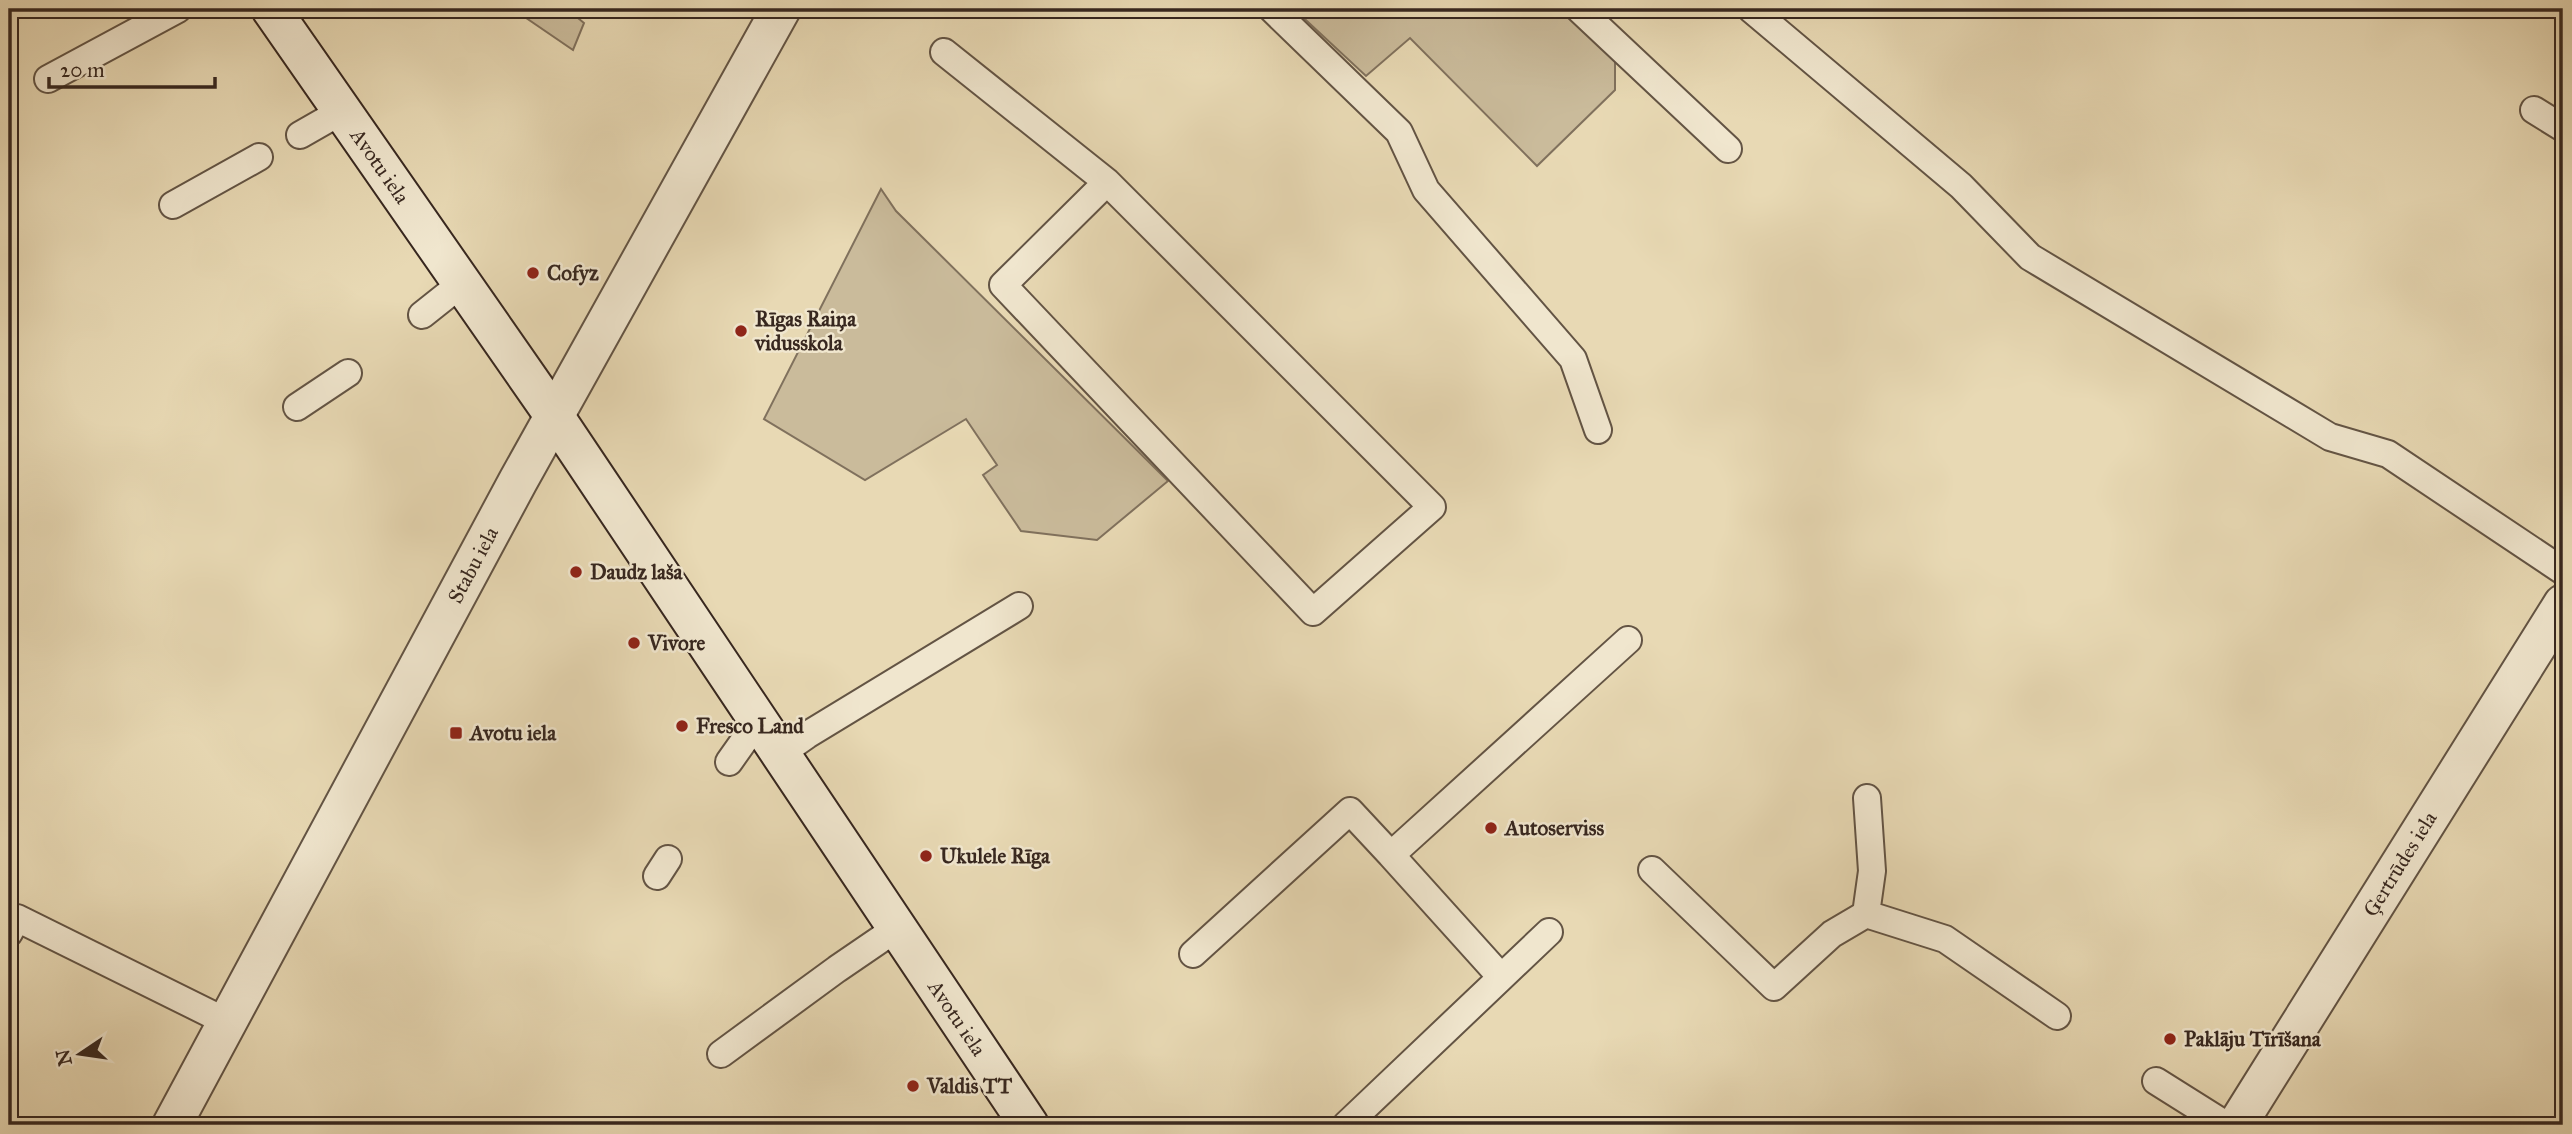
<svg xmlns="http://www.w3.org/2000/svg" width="2572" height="1134" viewBox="0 0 2572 1134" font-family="'IM FELL Great Primer',serif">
  <rect width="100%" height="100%" fill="#e8d9b4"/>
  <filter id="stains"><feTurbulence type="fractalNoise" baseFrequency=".00286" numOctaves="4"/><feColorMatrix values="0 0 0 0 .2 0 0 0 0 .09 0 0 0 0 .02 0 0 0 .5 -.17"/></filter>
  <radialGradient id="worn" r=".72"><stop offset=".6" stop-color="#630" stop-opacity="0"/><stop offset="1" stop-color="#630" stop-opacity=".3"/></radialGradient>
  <!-- green -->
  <path fill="#cabb9b" stroke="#80715d" stroke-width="2" d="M513 9H567L584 23 573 50Z
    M1294 9H1566L1615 56V90L1537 166 1410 38 1366 76Z
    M881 189 896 211 1168 481 1097 540 1021 531 983 475 997 465 966 419 865 480 764 419Z"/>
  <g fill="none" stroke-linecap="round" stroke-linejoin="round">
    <defs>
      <path id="lane" d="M1272 9 1399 132 1426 190 1573 359 1598 430
        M1579 9 1728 149
        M1751 9 1961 186 2030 257 2330 437 2388 454 2563 571
        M944 52 1107 182 1432 507 1313 612 1003 285 1107 182
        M48 79 178 9
        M2534 110 2563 128
        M300 135 342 111
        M173 205 259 157
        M422 315 461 284
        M297 407 348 373
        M780 754 807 735 1019 606
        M729 762 758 721
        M1652 870 1774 987 1832 934 1866 914 1945 939 2057 1016
        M657 876 668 859
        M1866 914 1872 871 1867 798
        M9 933 17 918 227 1022
        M1193 954 1350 811 1391 855
        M1501 977 1391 855 1628 640
        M721 1054 837 969 897 928
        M2156 1081 2226 1125
        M1346 1125 1549 932"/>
      <path id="street" d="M172 1125 518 481 781 9
        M2237 1125 2563 604"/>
      <path id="secondary" d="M271 9 555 417 1029 1125"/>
    </defs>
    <!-- lane casing -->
    <use href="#lane" stroke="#635444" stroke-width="30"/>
    <!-- street casing -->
    <use href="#street" stroke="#635444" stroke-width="42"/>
    <!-- secondary casing -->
    <use href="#secondary" stroke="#37271f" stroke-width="42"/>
    <!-- lane -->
    <use href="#lane" stroke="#f0e6ce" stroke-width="26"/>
    <!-- street -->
    <use href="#street" stroke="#f0e6ce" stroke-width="38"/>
    <!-- secondary -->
    <use href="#secondary" stroke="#f0e6ce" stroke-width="38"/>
  </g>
  <!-- markers -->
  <g fill="#8f2418" stroke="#f0e6ce" stroke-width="2.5">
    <circle cx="533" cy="273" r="7"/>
    <circle cx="741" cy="331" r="7"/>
    <circle cx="576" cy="572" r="7"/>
    <circle cx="634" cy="643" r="7"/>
    <circle cx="682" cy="726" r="7"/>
    <rect x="449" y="726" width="14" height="14" rx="3.5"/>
    <circle cx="1491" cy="828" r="7"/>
    <circle cx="926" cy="856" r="7"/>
    <circle cx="2170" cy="1039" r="7"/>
    <circle cx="913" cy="1086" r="7"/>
  </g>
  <g text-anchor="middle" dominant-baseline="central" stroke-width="5" stroke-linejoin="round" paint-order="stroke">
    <!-- street labels -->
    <g font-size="21" fill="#37271f" stroke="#f0e6ce">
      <text transform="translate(380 166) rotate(55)">Avotu iela</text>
      <text transform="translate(473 565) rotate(-62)">Stabu iela</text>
      <text transform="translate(2400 864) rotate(-58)">Ģertrūdes iela</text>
      <text transform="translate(957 1018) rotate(56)">Avotu iela</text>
    </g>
    <!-- poi labels -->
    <g font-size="21" font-weight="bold" fill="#37271f" stroke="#f0e6ce" text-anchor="start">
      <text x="547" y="273">Cofyz</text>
      <text x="755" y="319">Rīgas Raiņa<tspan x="755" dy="24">vidusskola</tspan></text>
      <text x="590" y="572">Daudz laša</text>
      <text x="648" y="643">Vivore</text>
      <text x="696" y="726">Fresco Land</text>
      <text x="470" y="733">Avotu iela</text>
      <text x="1505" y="828">Autoserviss</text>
      <text x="940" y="856">Ukulele Rīga</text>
      <text x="2184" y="1039">Paklāju Tīrīšana</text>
      <text x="927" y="1086">Valdis TT</text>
    </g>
  </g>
  <!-- margin -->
  <rect width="2572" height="1134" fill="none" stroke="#e8d9b4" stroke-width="35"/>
  <rect x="10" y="10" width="2551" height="1113" fill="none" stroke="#37271f" stroke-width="3.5"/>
  <rect x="18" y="18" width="2537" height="1099" fill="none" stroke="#37271f" stroke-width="2"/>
  <!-- north arrow -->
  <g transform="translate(80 1054) rotate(257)" stroke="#f0e6ce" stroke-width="5" paint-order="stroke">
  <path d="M0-5L12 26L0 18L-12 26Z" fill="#37271f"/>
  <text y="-10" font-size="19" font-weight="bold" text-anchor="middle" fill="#37271f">N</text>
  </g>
  <!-- scale -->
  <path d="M49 77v10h166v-10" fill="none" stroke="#37271f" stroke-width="3.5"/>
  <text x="60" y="77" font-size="21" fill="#37271f" stroke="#f0e6ce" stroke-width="5" paint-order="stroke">20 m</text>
  <rect width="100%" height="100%" filter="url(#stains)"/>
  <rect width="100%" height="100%" fill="url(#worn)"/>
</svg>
